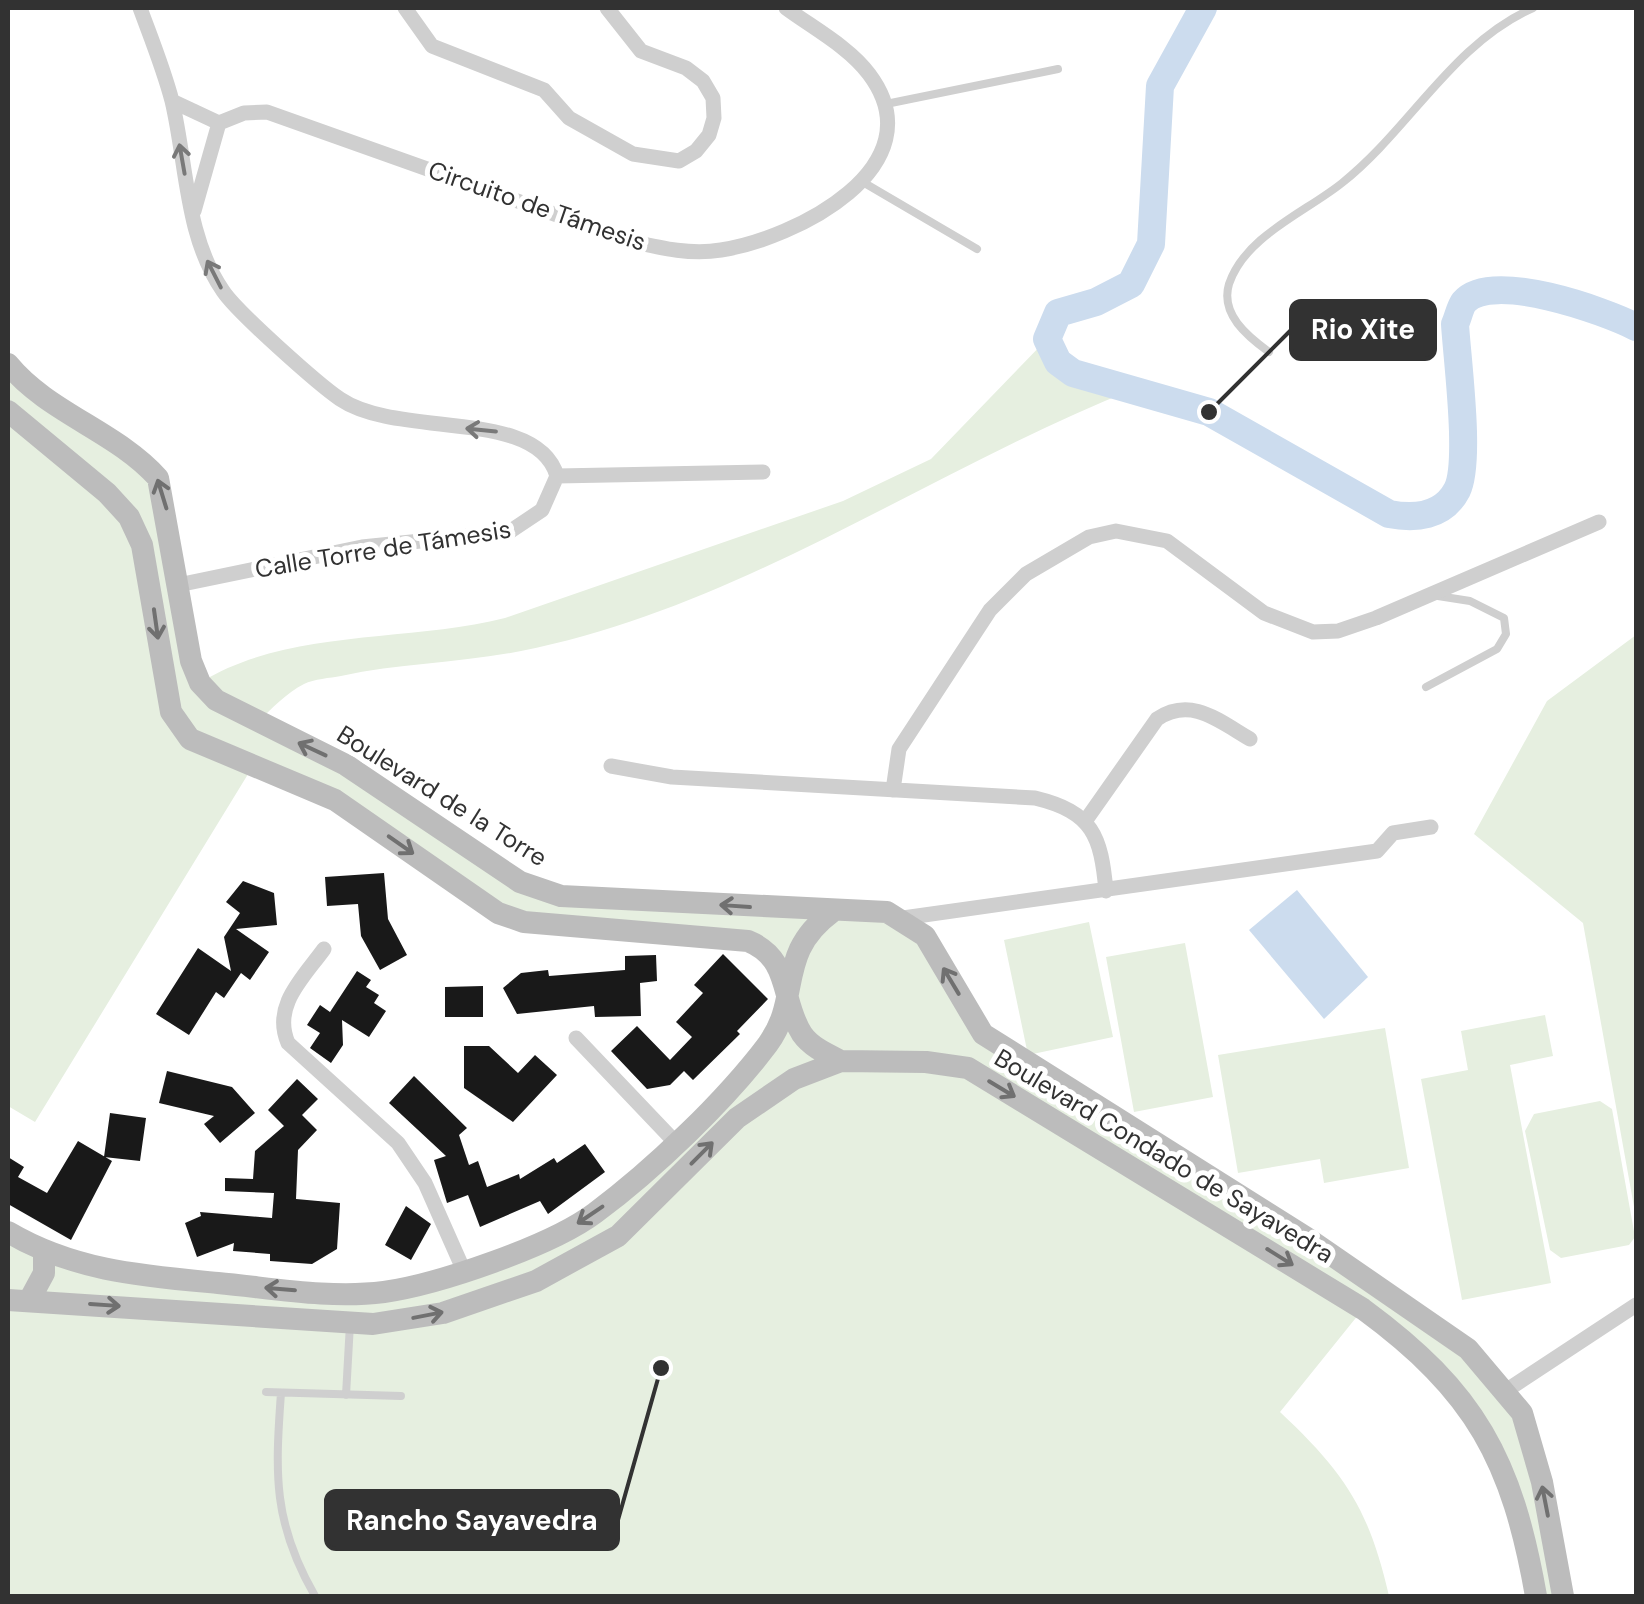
<svg xmlns="http://www.w3.org/2000/svg" width="1644" height="1604" viewBox="0 0 1644 1604" font-family="'DM Sans',sans-serif">
  <rect width="100%" height="100%" fill="#fff"/>
  <!-- green -->
  <path fill="#e6efe0" d="M1047 339C1066 380 1093 378 1134 389 930 470 740 608 521 651 461 663 401 663 341 676 330 678 314 679 304 684 287 692 271 710 257 722L520 882 902 920 983 1034 1307 1238 1507 1390 1563 1596H1536L1483 1433 1363 1309 1280 1412C1345 1473 1369 1509 1389 1596H8V1232L44 1254 385 1292 573 1226 730 1086 789 988 768 948 524 922 335 800 253 766 35 1122 8 1106V364L142 460 201 682C290 628 406 643 505 618L843 501 931 459Z
    M1636 635V1218L1583 923 1474 834 1547 701Z
    M1089 922 1113 1037 1028 1055 1004 940Z
    M1185 943 1213 1097 1134 1112 1106 957Z
    M1545 1015 1553 1056 1510 1065 1551 1283 1462 1300 1421 1079 1468 1070 1461 1031Z
    M1385 1028 1409 1168 1324 1183 1320 1159 1238 1173 1218 1055Z
    M1600 1101 1612 1109 1635 1237 1629 1245 1561 1258 1550 1250 1525 1131 1534 1114Z"/>
  <!-- water -->
  <path fill="#ccdcee" d="M1297 890 1368 977 1324 1019 1249 930Z"/>
  <g fill="none" stroke-linecap="round" stroke-linejoin="round">
    <!-- river -->
    <path stroke="#ccdcee" stroke-width="28" d="M1203 8 1160 86 1151 244 1131 284 1096 302 1058 313 1047 339 1058 362 1073 373 1209 412 1389 514C1415 519 1443 517 1457 490 1471 462 1457 359 1455 324 1458 318 1460 307 1464 302 1491 270 1605 311 1636 327"/>
  </g>
  <!-- building -->
  <path fill="#191919" d="M384 873 388 919 407 955 380 970 361 936 358 904 327 906 325 877Z
    M243 881 274 893 277 925 236 929 269 952 250 980 241 973 224 998 216 992 189 1035 156 1014 198 948 231 971 224 937 240 913 226 902Z
    M723 954 768 999 737 1031 740 1034 693 1080 684 1071 670 1085 647 1089 611 1051 637 1026 670 1060 692 1037 676 1022 703 993 694 985Z
    M656 955 657 981 640 983 641 1016 595 1017 594 1006 517 1014 503 988 521 973 548 970 549 976 625 970V956Z
    M357 971 371 980 366 987 379 995 374 1003 386 1011 369 1037 342 1020 343 1045 331 1063 310 1048 320 1033 307 1025 320 1005 330 1012Z
    M483 986V1017H445V987Z
    M464 1046H489L518 1073 535 1055 557 1075 513 1122 464 1088Z
    M167 1071 232 1087 255 1113 220 1143 204 1124 214 1116 159 1103Z
    M414 1076 467 1128 459 1135 469 1165 478 1161 487 1187 519 1174 520 1179 554 1158 557 1163 585 1144 605 1172 548 1214 540 1201 480 1227 468 1195 447 1203 434 1160 446 1156 389 1103Z
    M297 1079 318 1099 302 1115 317 1130 298 1150 296 1199 340 1203 337 1249 312 1264 270 1261V1254L233 1251 234 1243 197 1257 185 1223 201 1216 200 1212 272 1218 274 1193 225 1191V1178L253 1179 255 1151 284 1126 268 1110Z
    M110 1113 146 1118 140 1161 104 1157Z
    M78 1141 112 1161 71 1240 8 1204V1157L24 1167 18 1177 47 1193Z
    M406 1206 431 1224 411 1260 385 1245Z"/>
  <g fill="none" stroke-linecap="round" stroke-linejoin="round">
    <!-- lane -->
    <path stroke="#cfcfcf" stroke-width="8" d="M886 104 1058 69
      M861 181 977 249
      M1269 352C1247 336 1220 314 1229 284 1245 236 1306 212 1342 183 1410 129 1452 44 1533 8
      M1426 687 1497 649 1506 634 1504 618 1470 601 1438 596
      M266 1392 401 1396
      M281 1393C275 1475 273 1523 315 1596
      M346 1395 350 1324"/>
    <!-- street -->
    <path stroke="#cfcfcf" stroke-width="15" d="M140 8C151 38 164 70 172 101 187 164 185 236 223 291 237 312 318 384 340 399 399 439 537 407 557 476L542 510 509 532 362 547 178 585
      M405 8 432 46 544 90 569 118 633 154 679 161 696 151 709 135 714 118 713 98 703 81 686 68 641 51 607 8
      M172 101 219 123
      M219 123 244 113 267 112 630 241C661 248 690 255 721 250 794 239 939 167 869 74 849 47 813 28 786 8
      M194 211 219 123
      M557 476 763 472
      M611 766 672 777 1035 798C1093 812 1101 836 1106 891
      M893 790 899 749 990 610 1026 574 1089 537 1116 531 1167 541 1264 613 1313 632 1338 631 1376 618 1599 522
      M1086 820 1157 719C1191 696 1219 721 1250 739
      M903 918 1377 851 1393 833 1431 827
      M324 949C303 978 272 1006 288 1043L398 1143 425 1183 464 1271
      M576 1038 675 1142
      M1507 1390 1636 1305"/>
    <!-- secondary -->
    <path stroke="#bcbcbc" stroke-width="22" d="M8 364C48 413 116 431 158 478L191 661 200 683 216 700 346 765 520 882 561 896 887 912 925 936 983 1034 1307 1238 1468 1349 1522 1413 1542 1482 1563 1596
      M8 411 107 493 129 517 142 545 171 712 190 739 335 800 498 913 524 922 748 941C792 959 780 1000 802 1034 811 1047 827 1054 841 1061
      M8 1232C74 1271 143 1276 218 1283 272 1288 329 1299 384 1292 439 1284 551 1246 595 1213 653 1170 725 1101 768 1044 802 997 775 954 832 912
      M30 1299 44 1273V1254
      M8 1300 373 1324 443 1313 536 1281 618 1236 737 1118 794 1079 841 1061 926 1062 968 1068 1363 1309C1476 1392 1512 1460 1536 1596"/>
  </g>
  <!-- one-way arrows -->
  <defs><path id="oneway-shaft" d="M-6 0H5M1.5-3L5.5 0L1.5 3" fill="none" stroke-width="1.6" stroke-linecap="round" stroke-linejoin="round" transform="scale(2.5)"/></defs>
  <g stroke="#797979">
    <use href="#oneway-shaft" transform="translate(182 159) rotate(-100)"/>
    <use href="#oneway-shaft" transform="translate(214 274) rotate(-117)"/>
    <use href="#oneway-shaft" transform="translate(481 430) rotate(-174)"/>
  </g>
  <g stroke="#707070">
    <use href="#oneway-shaft" transform="translate(162 494) rotate(-107)"/>
    <use href="#oneway-shaft" transform="translate(156 624) rotate(82)"/>
    <use href="#oneway-shaft" transform="translate(312 749) rotate(-155)"/>
    <use href="#oneway-shaft" transform="translate(401 845) rotate(35)"/>
    <use href="#oneway-shaft" transform="translate(735 906) rotate(-176)"/>
    <use href="#oneway-shaft" transform="translate(951 981) rotate(-121)"/>
    <use href="#oneway-shaft" transform="translate(1002 1089) rotate(31)"/>
    <use href="#oneway-shaft" transform="translate(702 1153) rotate(-45)"/>
    <use href="#oneway-shaft" transform="translate(590 1215) rotate(146)"/>
    <use href="#oneway-shaft" transform="translate(1280 1257) rotate(32)"/>
    <use href="#oneway-shaft" transform="translate(280 1289) rotate(-175)"/>
    <use href="#oneway-shaft" transform="translate(105 1305) rotate(4)"/>
    <use href="#oneway-shaft" transform="translate(428 1315) rotate(-11)"/>
    <use href="#oneway-shaft" transform="translate(1545 1501) rotate(-101)"/>
  </g>
  <g text-anchor="middle" dominant-baseline="central" stroke-width="10" stroke-linejoin="round" paint-order="stroke">
    <!-- street labels -->
    <g font-size="25" fill="#323232" stroke="#fff">
      <text transform="translate(537 206) rotate(19)">Circuito de Támesis</text>
      <text transform="translate(383 549) rotate(-9)">Calle Torre de Támesis</text>
      <text transform="translate(442 796) rotate(32)">Boulevard de la Torre</text>
      <text transform="translate(1164 1156) rotate(31)">Boulevard Condado de Sayavedra</text>
    </g>
  </g>
  <!-- callouts -->
  <path fill="none" stroke="#323232" stroke-width="4" d="M1209 412L1291 330M661 1368L618 1520"/>
  <g fill="#323232" stroke="#fff" stroke-width="4">
    <circle cx="1209" cy="412" r="10"/>
    <circle cx="661" cy="1368" r="10"/>
  </g>
  <g fill="#323232" stroke="#323232" stroke-width="4">
    <rect x="1291" y="301" width="144" height="58" rx="10"/>
    <rect x="326" y="1491" width="292" height="58" rx="10"/>
  </g>
  <g font-size="28" text-anchor="middle" font-weight="bold" fill="#fff">
    <text x="1363" y="339">Rio Xite</text>
    <text x="472" y="1530">Rancho Sayavedra</text>
  </g>
  <!-- border -->
  <rect width="1644" height="1604" fill="none" stroke="#323232" stroke-width="20"/>
</svg>
